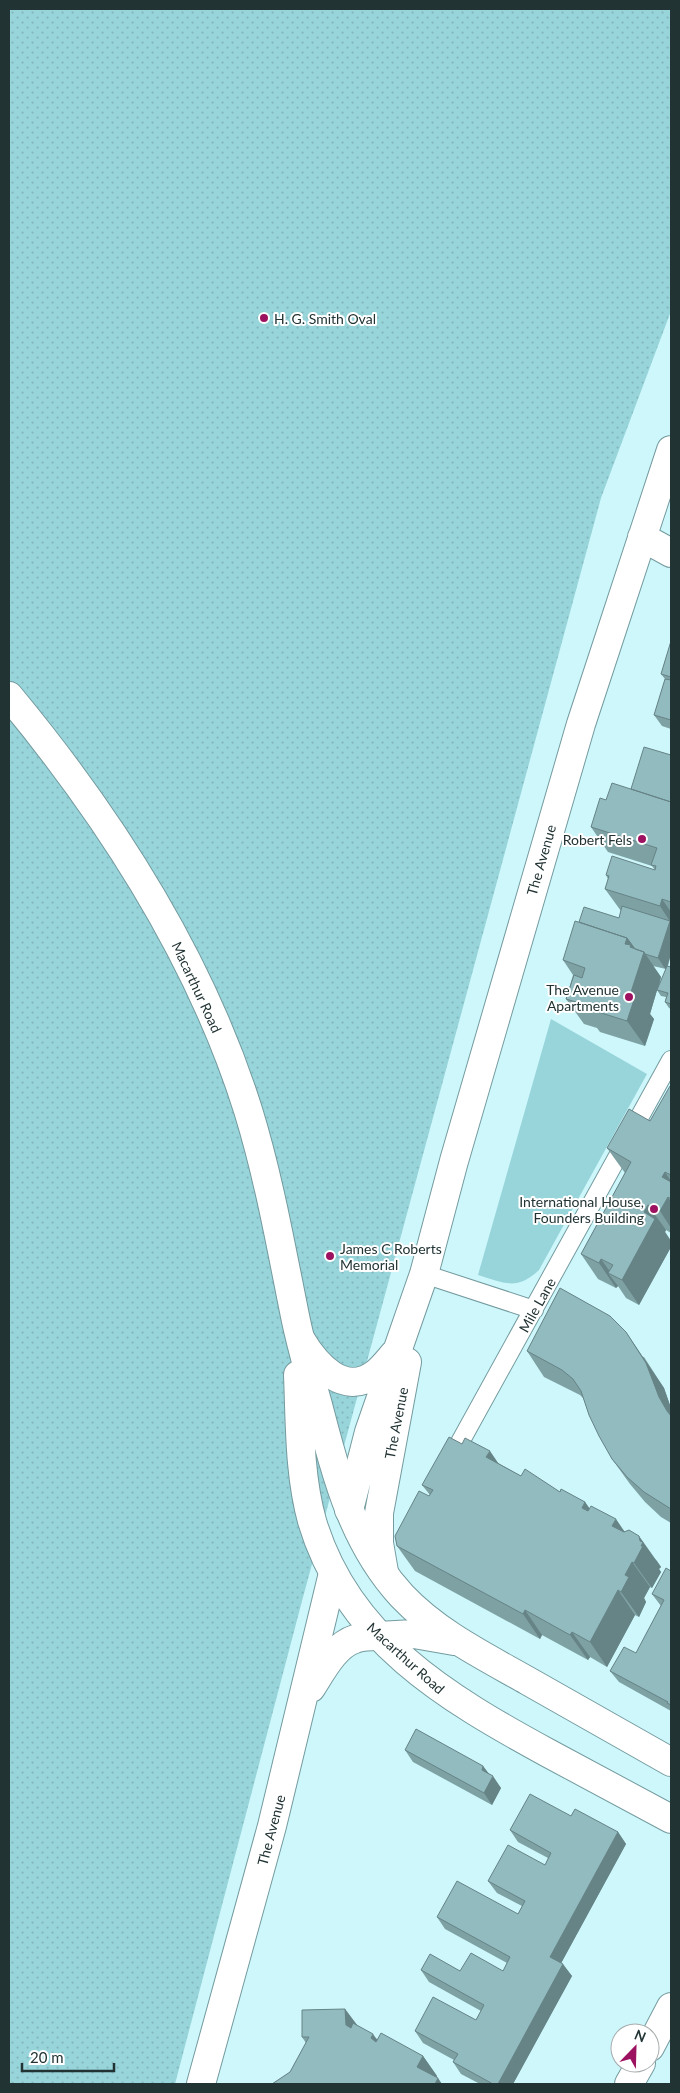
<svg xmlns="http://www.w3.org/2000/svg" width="680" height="2093" viewBox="0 0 680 2093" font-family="Lato,sans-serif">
  <defs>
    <pattern id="park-dots" width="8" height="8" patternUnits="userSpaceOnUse" patternTransform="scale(1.25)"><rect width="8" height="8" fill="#98d5db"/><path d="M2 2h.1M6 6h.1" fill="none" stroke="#83b7bd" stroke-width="1.8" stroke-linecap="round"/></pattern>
  </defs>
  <rect width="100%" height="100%" fill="#cdf7fb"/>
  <!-- green -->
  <path fill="#98d5db" d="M551 1019 647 1074 539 1270C517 1291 504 1283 478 1275Z"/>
  <!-- park -->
  <path fill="url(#park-dots)" d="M9 9H671V311L601 498 302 1601 175 2084H9Z"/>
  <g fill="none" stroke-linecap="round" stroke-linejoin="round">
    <defs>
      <path id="service" d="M424 1274 534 1310
        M448 1464 671 1060"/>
      <path id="minor" d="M642 537 671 553
        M301 1340C316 1365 344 1397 375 1374 382 1369 388 1361 394 1354
        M349 1510 369 1432 424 1274 454 1161 581 724 671 450
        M384 1572 379 1543V1513L407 1362
        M311 1688C322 1671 335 1645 355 1639 362 1636 371 1636 378 1636
        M201 2084 272 1826 333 1573"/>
      <path id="primary" d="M650 2047 671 2007
        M629 2084 641 2063"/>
      <path id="trunk" d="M9 696C111 819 200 957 248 1110 269 1178 281 1247 295 1316 301 1346 310 1376 318 1405 336 1474 352 1542 402 1596 437 1633 484 1656 528 1681 575 1708 623 1735 671 1762
        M298 1375C300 1423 299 1474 312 1521 347 1639 447 1698 548 1753 589 1775 630 1797 671 1819
        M378 1636 414 1634 454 1641"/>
    </defs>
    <!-- service casing -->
    <use href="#service" stroke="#749b9f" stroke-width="20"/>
    <!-- minor casing -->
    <use href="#minor" stroke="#749b9f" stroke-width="30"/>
    <!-- primary casing -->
    <use href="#primary" stroke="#749b9f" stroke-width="30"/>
    <!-- trunk casing -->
    <use href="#trunk" stroke="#749b9f" stroke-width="30"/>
    <!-- service -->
    <use href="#service" stroke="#fff" stroke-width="18"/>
    <!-- minor -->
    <use href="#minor" stroke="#fff" stroke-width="28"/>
    <!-- primary -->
    <use href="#primary" stroke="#fff" stroke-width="28"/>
    <!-- trunk -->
    <use href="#trunk" stroke="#fff" stroke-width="28"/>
  </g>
  <!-- wall -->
  <path fill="#7ea1a4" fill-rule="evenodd" d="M671 641V729L662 726 654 715 665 679 661 674Z
    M671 755V954L668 966 671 967V1009L669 1008 665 1002 666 997 661 996 657 990 650 1014 654 1019 645 1046 600 1032 597 1028 584 1024 566 999 573 975 563 960 579 922 619 918 621 911 605 889 608 879 606 875 655 870 652 866 608 852 591 827 606 800 631 789ZM653 966 666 969 660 983 661 977Z
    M671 1087V1233L666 1230 665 1232 671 1241V1247L639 1305 626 1298 618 1286 616 1288 598 1279 581 1254 625 1173 607 1148 650 1121Z
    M527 1351 644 1357 664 1388 671 1408V1523L661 1517 645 1502 630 1484 612 1459 583 1398 580 1395 544 1377Z
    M498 1463 521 1476 585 1502 590 1509 624 1531 657 1561 661 1567 659 1569 661 1572 652 1588 650 1587 644 1598 646 1602 639 1617 635 1615 607 1667 590 1657 588 1660 542 1635 540 1639 415 1571 397 1546 430 1495 422 1485Z
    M671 1571V1711L619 1682 610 1671 636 1653 661 1606 652 1594Z
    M405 1750 483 1766 489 1774 501 1788 492 1805 413 1762Z
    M571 1816 618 1832 626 1844 561 1963 572 1976 513 2084H480L461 2074 453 2062 454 2060 423 2043 415 2031 476 2020 481 2011 429 1982 421 1970 460 1971H503L507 1963 445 1929 437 1917 518 1914 522 1906 497 1893 488 1881 545 1865 548 1858 518 1842 510 1830Z
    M345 2009 357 2025 377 2039 423 2056 437 2076 436 2078 442 2084H272L290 2072 306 2043 302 2037Z"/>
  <!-- shaded-wall -->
  <path fill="#668386" d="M662 899 671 912V923L660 906Z
    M670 921 671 924V954L666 970 658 958Z
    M627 938 644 952 661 977 650 1014 654 1019 645 1046 627 1021 631 992 625 944Z
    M665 1172 671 1181V1189L662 1177Z
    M668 1197 671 1202V1228L660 1211Z
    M648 1205 666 1230 665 1232 671 1241V1247L639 1305 622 1280 644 1212Z
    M601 1259 613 1276 608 1273 618 1286 616 1288 599 1263Z
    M626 1332 664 1388 671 1408V1417L659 1397Z
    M490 1451 507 1476 486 1457Z
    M585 1502 602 1527 582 1508Z
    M616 1519 633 1544 612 1526Z
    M639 1536 661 1567 659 1569 661 1572 652 1588 634 1563 641 1546Z
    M632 1562 650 1587 644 1598 646 1602 639 1617 621 1592 625 1575Z
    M618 1590 635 1615 607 1667 590 1642Z
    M525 1610 542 1635 540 1639 523 1614Z
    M572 1632 590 1657 588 1660 570 1635Z
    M483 1766 492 1778 482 1770Z
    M493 1776 501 1788 492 1805 484 1793Z
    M618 1832 626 1844 558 1969 550 1957Z
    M563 1964 572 1976 513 2084H498Z
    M345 2009 360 2029 361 2046 346 2025Z
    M373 2034 387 2054 371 2038Z
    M423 2056 437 2076 433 2084 417 2067Z
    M438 2078 442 2084H435Z"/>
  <!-- building -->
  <path fill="#92bbbf" stroke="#668386" d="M671 641V677L661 674Z
    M665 679 671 680V720L654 715Z
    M644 747 671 755V802L631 789Z
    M612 783 671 802V902L662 899 660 906 605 889 609 876 606 875 612 856 655 870 656 866 651 865 657 848 591 827 600 798 606 800Z
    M622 906 670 921 658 958 645 954 644 952 635 949 627 938 579 922 584 907 619 918Z
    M575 921 627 938 625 944 631 945 630 947 644 952 631 992 636 994 627 1021 582 1007 583 1004 566 999 574 975 582 978 585 968 563 960Z
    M667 966 671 967V1004L665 1002 668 993 657 990Z
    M670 1086 671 1087V1175L665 1172 662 1177 671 1182V1199L668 1197 660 1211 648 1205 644 1212 655 1219 622 1280 608 1273 613 1265 601 1259 599 1263 581 1254 631 1162 607 1148 629 1109 650 1121Z
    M560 1288 610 1316 626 1332 646 1363 659 1397 667 1411 671 1416V1509L644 1492 627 1477 612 1459 599 1436 589 1415 581 1391 573 1379 562 1370 527 1351Z
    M449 1437 462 1444 465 1438 490 1451 486 1457 521 1476 525 1469 560 1492 561 1489 585 1502 582 1508 588 1511 591 1506 616 1519 612 1526 624 1532 629 1530 639 1536 640 1541 643 1542 641 1546H643L634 1563 632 1562 625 1575 629 1577 621 1592 618 1590 590 1642 572 1632 570 1635 525 1610 523 1614 397 1546 395 1536 419 1491 429 1496 433 1490 422 1485Z
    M666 1568 671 1571V1705L667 1703 668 1702 610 1671 624 1647 636 1653 637 1651 664 1600 652 1594Z
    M416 1729 483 1766 482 1770 493 1776 484 1793 405 1750Z
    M530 1794 571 1816 575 1809 618 1832 550 1957 563 1964 498 2084H493L453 2062 458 2054 415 2031 433 1997 476 2020 484 2005 421 1970 430 1954 460 1971 471 1953 503 1971 510 1957 437 1917 457 1881 518 1914 525 1901 488 1881 508 1845 545 1865 551 1853 510 1830Z
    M345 2009 346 2025 351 2028 353 2023 373 2034 371 2038 376 2042 381 2033 423 2056 417 2067 438 2078 435 2084H272L290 2072 309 2037H302V2010Z"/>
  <!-- markers -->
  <g fill="#9d1260" stroke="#fff" stroke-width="2">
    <circle cx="264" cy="318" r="5"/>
    <circle cx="642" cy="839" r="5"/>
    <circle cx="629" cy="997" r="5"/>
    <circle cx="654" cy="1209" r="5"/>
    <circle cx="330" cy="1256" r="5"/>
  </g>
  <g text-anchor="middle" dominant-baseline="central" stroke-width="4" stroke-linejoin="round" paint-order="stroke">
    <!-- poi labels -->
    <g font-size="14" fill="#223334" stroke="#fff" text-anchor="end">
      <text x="274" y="318" text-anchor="start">H. G. Smith Oval</text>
      <text x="632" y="839">Robert Fels</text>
      <text x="619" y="989">The Avenue<tspan x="619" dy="16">Apartments</tspan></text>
      <text x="644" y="1201">International House,<tspan x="644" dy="16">Founders Building</tspan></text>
      <text x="340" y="1248" text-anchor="start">James C Roberts<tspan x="340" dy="16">Memorial</tspan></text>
    </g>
    <!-- street labels -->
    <g font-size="14" fill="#223334" stroke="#fff">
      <text transform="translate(541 860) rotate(-74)">The Avenue</text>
      <text transform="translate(197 987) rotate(65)">Macarthur Road</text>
      <text transform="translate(537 1305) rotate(-61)">Mile Lane</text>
      <text transform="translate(396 1423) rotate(-79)">The Avenue</text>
      <text transform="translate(406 1658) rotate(42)">Macarthur Road</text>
      <text transform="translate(271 1830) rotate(-75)">The Avenue</text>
    </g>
  </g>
  <!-- border -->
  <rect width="680" height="2093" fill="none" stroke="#223334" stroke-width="20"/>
  <!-- north arrow -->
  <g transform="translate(635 2048) rotate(23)"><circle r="24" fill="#ffffff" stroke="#a7adae"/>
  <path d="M0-4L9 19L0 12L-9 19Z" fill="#9d1260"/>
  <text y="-8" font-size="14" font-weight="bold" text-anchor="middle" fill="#223334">N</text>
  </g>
  <!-- scale -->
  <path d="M22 2063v8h92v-8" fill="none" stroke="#223334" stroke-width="2.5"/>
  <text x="30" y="2063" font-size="15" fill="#223334" stroke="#ffffff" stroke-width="4" paint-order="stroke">20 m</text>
</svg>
